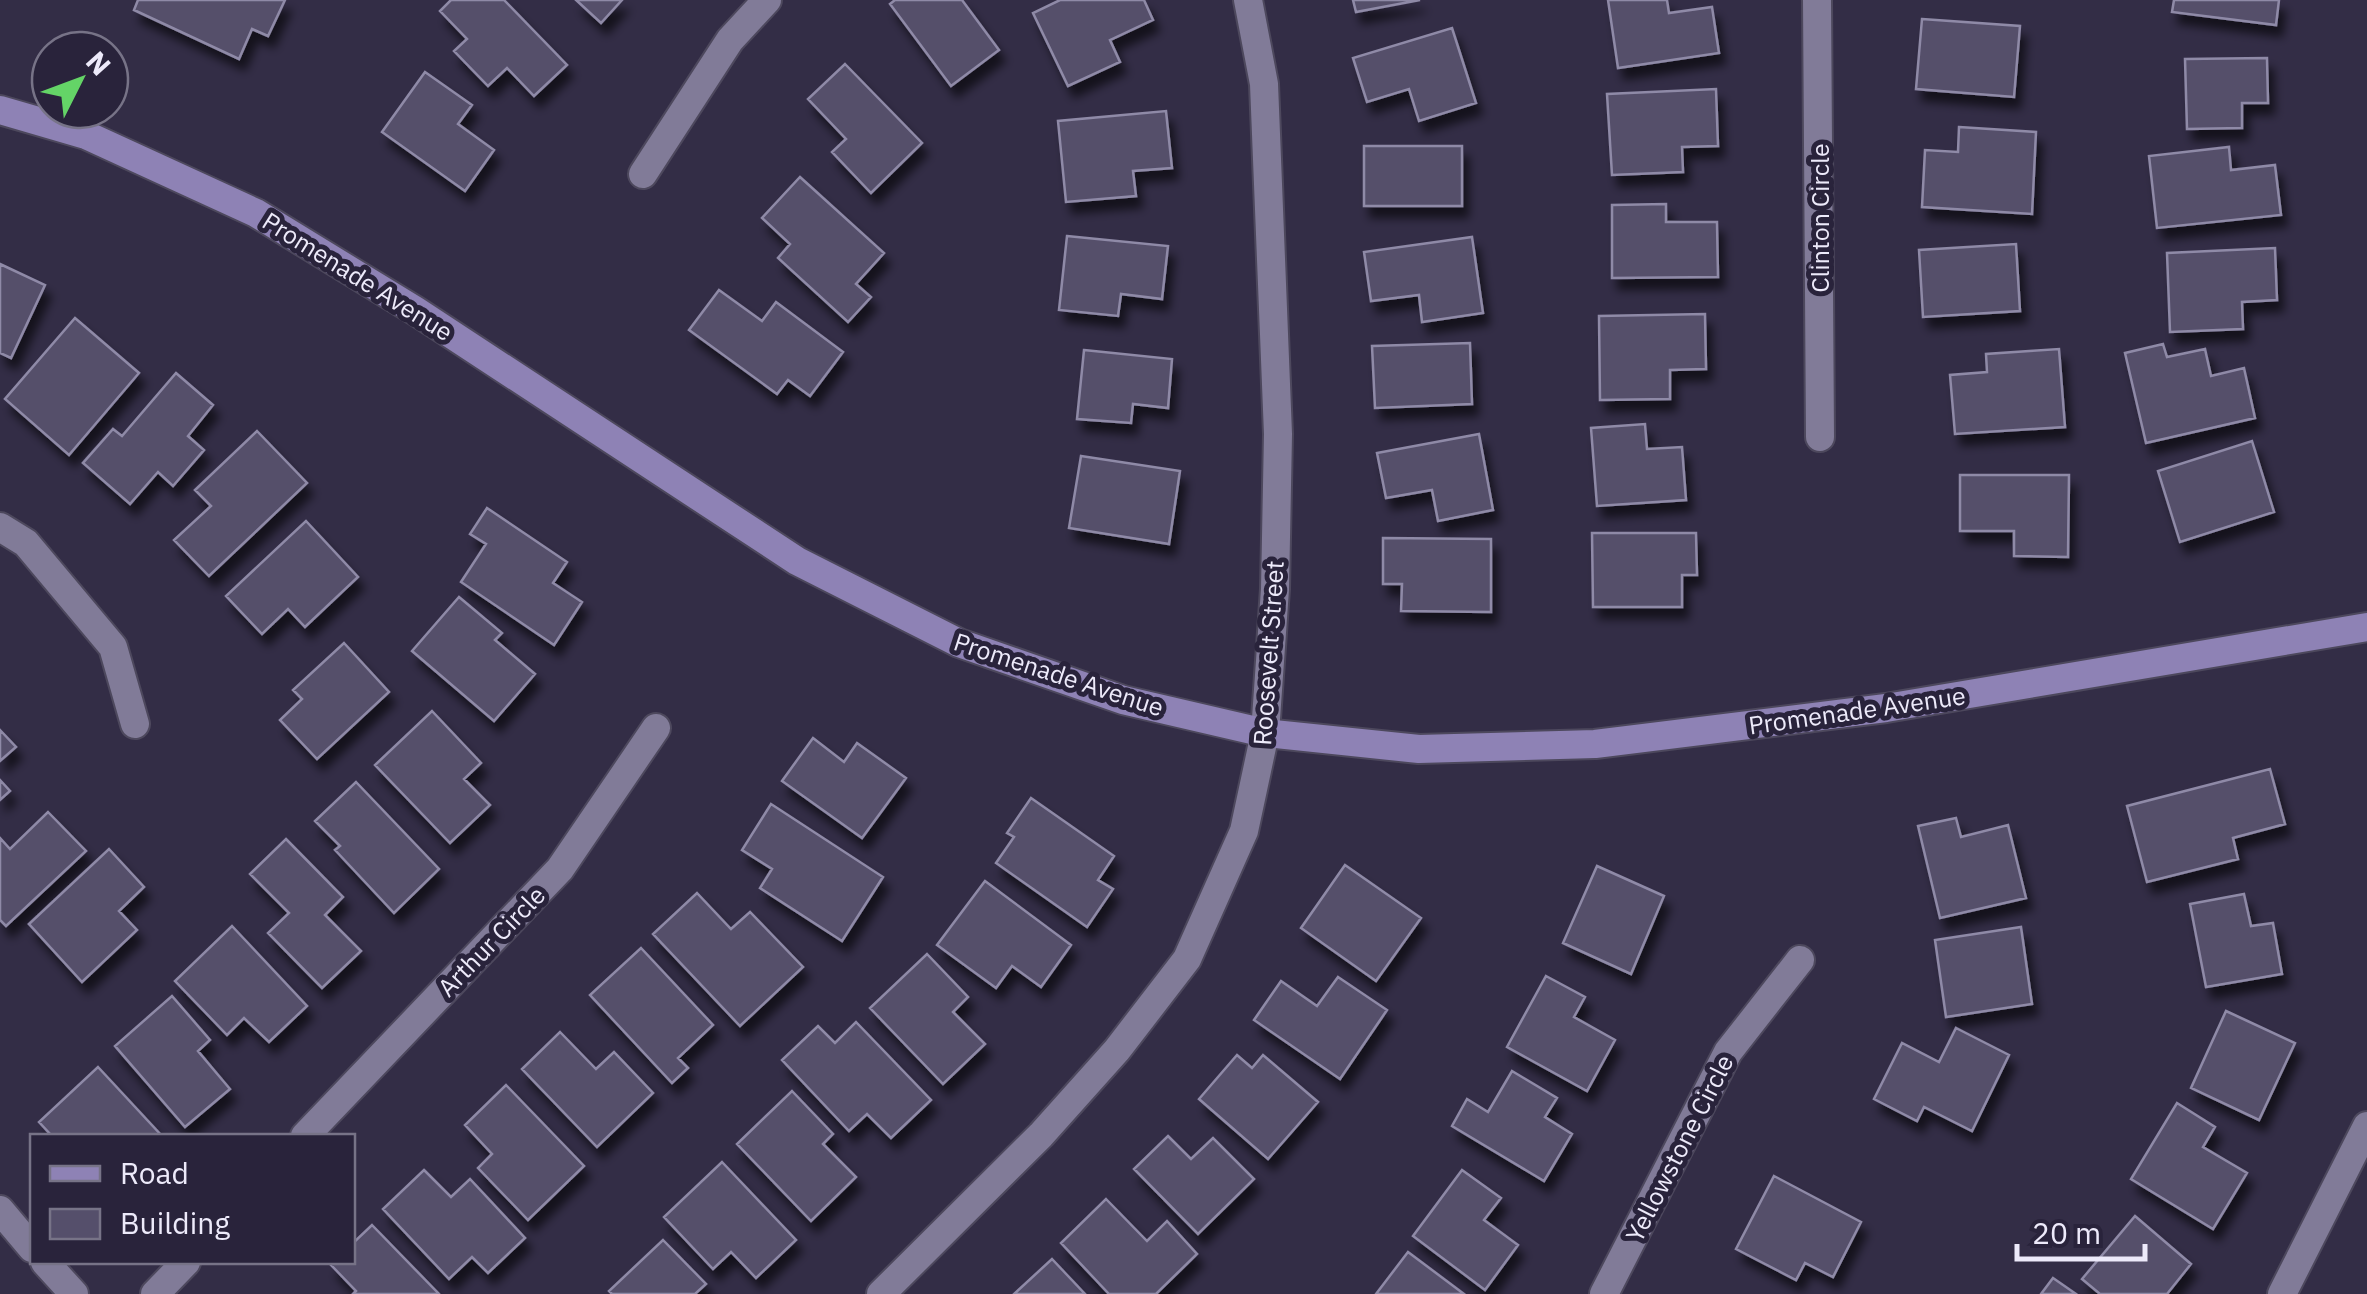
<svg xmlns="http://www.w3.org/2000/svg" width="2367" height="1294" viewBox="0 0 2367 1294" font-family="'IBM Plex Sans',sans-serif">
  <defs>
    <filter id="shadow"><feDropShadow dx="6" dy="11" stdDeviation="5" flood-color="#0009"/></filter>
  </defs>
  <rect width="100%" height="100%" fill="#332d46"/>
  <!-- building -->
  <path fill="#554f6b" stroke="#8f8aa7" stroke-width="2.5" filter="url(#shadow)" d="M138 0H285L268 36 252 29 239 59 134 10Z
    M451 0H504L567 65 534 96 507 68 488 86 454 51 467 39 440 11Z
    M576 0H622L601 23Z
    M895 0H962L999 50 951 86 890 4Z
    M1060 0H1144L1153 20 1110 40 1120 62 1068 86 1033 13Z
    M1353 0H1420L1356 12Z
    M1608 0H1667L1669 13 1712 7 1719 53 1618 68Z
    M2174 0H2279L2276 25 2172 12Z
    M1922 19 2020 26 2014 97 1916 89Z
    M1452 28 1476 103 1419 121 1409 89 1367 102 1353 58Z
    M2267 58 2268 103H2242V128L2187 129 2185 59Z
    M845 64 922 143 871 193 832 152 846 139 808 99Z
    M425 72 472 105 458 124 494 150 465 191 382 132Z
    M1716 89 1718 146 1682 147 1683 172 1612 175 1607 94Z
    M1166 111 1172 168 1133 171 1136 196 1066 202 1058 121Z
    M1959 127 2036 132 2032 214 1922 207 1925 150 1958 152Z
    M1364 146H1462V206H1364Z
    M2229 147 2231 170 2275 165 2281 215 2157 228 2149 156Z
    M800 177 884 253 856 284 871 297 848 322 778 258 790 244 762 218Z
    M1666 204V222H1717L1718 277 1612 278V205Z
    M1067 236 1168 246 1162 299 1121 294 1118 316 1059 310Z
    M1472 237 1483 313 1422 322 1419 295 1371 301 1364 252Z
    M2016 244 2020 311 1923 317 1919 250Z
    M2275 248 2277 300 2242 302 2243 329 2170 332 2167 253Z
    M0 264 45 285 11 358 0 353Z
    M719 290 762 321 776 302 843 352 810 396 788 380 777 394 689 330Z
    M1705 314 1706 369 1670 370V399L1600 400 1599 316Z
    M75 318 139 373 69 455 5 399Z
    M1470 343 1472 404 1375 408 1372 346Z
    M2163 344 2167 357 2205 349 2211 376 2244 368 2255 418 2146 443 2125 353Z
    M2059 349 2065 427 1955 434 1950 375 1987 372 1986 354Z
    M1084 350 1172 359 1168 408 1133 404 1131 423 1077 419Z
    M176 373 213 405 188 436 204 450 173 486 158 472 130 504 83 463 113 429 122 436Z
    M1645 424 1647 449 1682 447 1686 500 1597 506 1591 428Z
    M257 431 307 483 209 576 174 540 211 506 195 490Z
    M1479 434 1493 510 1438 521 1432 490 1386 498 1377 453Z
    M2252 441 2274 512 2180 542 2158 471Z
    M1081 456 1180 471 1169 544 1069 528Z
    M1960 475H2069L2068 557 2014 556V531H1960Z
    M487 508 567 562 553 583 582 602 554 645 461 582 486 544 470 534Z
    M306 521 358 577 305 627 288 609 262 634 226 596Z
    M1592 533H1696L1697 575H1682V607H1593Z
    M1383 538 1491 539V612L1401 611 1402 584H1383Z
    M459 597 502 633 495 640 535 674 494 721 412 651Z
    M344 643 389 692 317 759 280 720 302 699 293 690Z
    M432 711 481 763 464 779 490 805 450 843 375 765Z
    M0 730 16 747 0 761Z
    M813 738 844 762 857 743 906 778 862 838 782 781Z
    M2270 769 2285 824 2233 838 2238 859 2147 882 2127 806Z
    M0 780 10 791 0 800Z
    M356 782 439 869 394 913 335 850 340 846 315 821Z
    M1031 798 1114 856 1098 880 1113 889 1087 927 996 863 1014 837 1007 833Z
    M771 804 883 877 842 941 760 888 772 869 742 850Z
    M48 812 86 851 6 926 0 920V838L10 849Z
    M1956 818 1961 837 2008 825 2026 898 1940 918 1918 826Z
    M286 839 343 897 325 915 361 951 322 988 268 933 289 913 250 874Z
    M109 849 144 887 119 911 137 930 82 982 29 924Z
    M1345 865 1421 918 1376 981 1301 928Z
    M1597 866 1664 896 1631 974 1563 943Z
    M985 881 1071 945 1041 987 1012 966 996 988 937 945Z
    M697 893 731 929 750 912 803 967 740 1026 653 934Z
    M2244 894 2251 926 2273 923 2282 974 2206 987 2190 904Z
    M232 926 307 1006 269 1042 244 1018 227 1035 175 981Z
    M2021 927 2032 1004 1946 1017 1935 940Z
    M641 948 713 1025 678 1058 688 1068 672 1083 590 995Z
    M927 954 968 997 953 1012 985 1044 943 1084 870 1008Z
    M1546 976 1585 997 1574 1017 1615 1040 1587 1091 1507 1047Z
    M1338 977 1387 1010 1340 1079 1254 1020 1281 981 1317 1006Z
    M172 996 210 1040 198 1051 230 1089 185 1127 115 1046Z
    M2226 1011 2295 1043 2259 1120 2191 1088Z
    M856 1022 931 1100 891 1138 867 1114 849 1131 782 1060 818 1026 835 1043Z
    M1956 1028 2009 1055 1972 1131 1924 1107 1917 1121 1874 1099 1902 1043 1939 1062Z
    M560 1032 596 1069 614 1052 653 1093 597 1147 522 1069Z
    M1237 1055 1252 1068 1263 1055 1318 1102 1268 1159 1199 1099Z
    M98 1067 162 1136H52L39 1122Z
    M1512 1071 1557 1098 1545 1117 1572 1134 1544 1181 1452 1126 1467 1099 1488 1112Z
    M506 1085 584 1166 528 1220 478 1168 492 1154 465 1125Z
    M792 1091 833 1134 823 1144 856 1177 811 1221 737 1144Z
    M2177 1103 2215 1127 2203 1147 2247 1173 2213 1229 2131 1179Z
    M1168 1136 1191 1159 1213 1138 1254 1179 1198 1234 1134 1169Z
    M722 1162 796 1240 756 1278 731 1252 713 1269 664 1217Z
    M424 1170 451 1197 470 1179 525 1238 488 1273 472 1257 449 1279 383 1209Z
    M1462 1170 1501 1198 1484 1220 1518 1245 1485 1290 1413 1236Z
    M1774 1176 1861 1222 1833 1277 1805 1263 1796 1280 1736 1249Z
    M1106 1199 1147 1241 1167 1221 1197 1254 1156 1294H1109L1061 1243Z
    M2135 1216 2191 1264 2167 1294H2100L2082 1279Z
    M372 1225 439 1294H353L356 1291 331 1265 334 1262H352V1244Z
    M663 1240 706 1284 695 1294H612L609 1291Z
    M1408 1252 1464 1294H1376Z
    M1052 1259 1085 1294H1014Z
    M2053 1278 2076 1294H2041Z"/>
  <g fill="none" stroke-linecap="round" stroke-linejoin="round">
    <defs>
      <path id="minor" d="M1817 0 1820 437
        M643 174 730 40 767 0
        M0 527 26 543 113 647 135 724
        M305 1136 560 869 656 728
        M0 1210 32 1248
        M45 1262 74 1294
        M155 1294 186 1262
        M881 1294 1041 1135 1117 1050 1187 959 1244 831 1265 733 1275 589 1278 434 1264 84 1248 0
        M1604 1294 1728 1052 1800 960
        M2282 1294 2367 1126"/>
      <path id="secondary" d="M0 110 86 135 256 213 416 311 797 561 959 643 1123 700 1265 733 1419 749 1595 744 1886 708 2367 627"/>
    </defs>
    <!-- minor casing -->
    <use href="#minor" stroke="#4d485d" stroke-width="32"/>
    <!-- secondary casing -->
    <use href="#secondary" stroke="#4d485d" stroke-width="32"/>
    <!-- minor -->
    <use href="#minor" stroke="#817b98" stroke-width="28"/>
    <!-- secondary -->
    <use href="#secondary" stroke="#8e82b5" stroke-width="28"/>
  </g>
  <g text-anchor="middle" dominant-baseline="central" stroke-width="10" stroke-linejoin="round" paint-order="stroke">
    <!-- street labels -->
    <g font-size="25" fill="#edeafa" stroke="#29233b">
      <text transform="translate(1819 218) rotate(-90)">Clinton Circle</text>
      <text transform="translate(358 276) rotate(32)">Promenade Avenue</text>
      <text transform="translate(1268 653) rotate(-86)">Roosevelt Street</text>
      <text transform="translate(1059 674) rotate(18)">Promenade Avenue</text>
      <text transform="translate(1857 710) rotate(-8)">Promenade Avenue</text>
      <text transform="translate(491 941) rotate(-46)">Arthur Circle</text>
      <text transform="translate(1679 1148) rotate(-63)">Yellowstone Circle</text>
    </g>
  </g>
  <!-- legend -->
  <rect x="30" y="1134" width="325" height="130" fill="#29233b" stroke="#777387" stroke-width="2.5"/>
  <rect x="50" y="1166" width="50" height="15" fill="#8e82b5" stroke="#777387" stroke-width="2.5"/>
  <text x="120" y="1184" font-size="30" fill="#edeafa">Road</text>
  <rect x="50" y="1209" width="50" height="30" fill="#554f6b" stroke="#777387" stroke-width="2.5"/>
  <text x="120" y="1234" font-size="30" fill="#edeafa">Building</text>
  <!-- north arrow -->
  <g transform="translate(80 80) rotate(48)"><circle r="48" fill="#29233b" stroke="#777387" stroke-width="2.5"/>
  <path d="M0-8L18 38L0 25L-18 38Z" fill="#64d467"/>
  <text y="-15" font-size="28" font-weight="bold" text-anchor="middle" fill="#edeafa">N</text>
  </g>
  <!-- scale -->
  <path d="M2017 1244v15h128v-15" fill="none" stroke="#edeafa" stroke-width="5"/>
  <text x="2032" y="1244" font-size="30" fill="#edeafa" stroke="#29233b" stroke-width="8" paint-order="stroke">20 m</text>
</svg>
